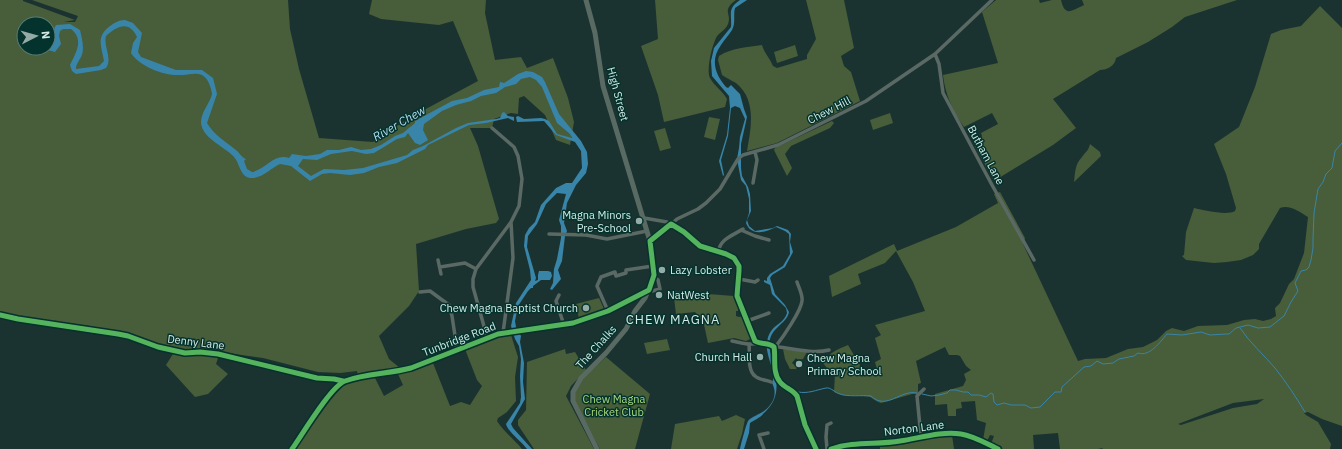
<svg xmlns="http://www.w3.org/2000/svg" width="1342" height="449" viewBox="0 0 1342 449" font-family="'IBM Plex Sans',sans-serif">
  <rect width="100%" height="100%" fill="#1b3330"/>
  <!-- green -->
  <path fill="#485d3a" fill-rule="evenodd" d="M0 0H23V1L75 20 64 22H75L78 16 32 0H288L290 29 299 69 319 138 373 142 409 118 478 81 453 21 439 25 381 19 369 14 372 0H486L485 13 495 60 521 57 527 68 553 58 568 98 574 122 570 145 556 140 545 115 524 96 519 98 518 114 511 113 494 119 492 128H470L478 146 499 219 496 223 466 229 416 244 419 291 409 306 379 336 389 359 400 368 382 370 358 376 357 371 340 373 318 372 263 358 220 352 216 364 228 374 208 394 195 397 166 365 176 349C155 344 135 335 115 331 77 322 38 321 0 313ZM24 24H48V48H24Z
    M655 0H736C721 11 732 13 728 24 725 31 718 33 716 38 712 46 706 70 710 78 714 86 723 91 727 99L725 107 664 122 658 95 641 46 658 39Z
    M806 0H844L854 48 841 56 844 66 851 72 860 101 777 143 747 151C751 128 757 100 736 83 731 80 726 78 722 75L718 60 719 56C731 48 748 47 762 45 764 53 770 58 773 66L777 68 807 59V55L816 39Z
    M996 0H1039L1040 3 1052 0H1061C1065 17 1071 11 1084 5L1082 0H1237L1185 17 1172 27 1148 42 1116 58C1115 66 1107 70 1100 70L1053 99 1076 128 1053 145 994 181 975 146 982 136 981 133 998 124 992 113 964 127C953 112 945 94 943 75L998 63 982 12Z
    M1320 6 1342 28V426L1322 419 1308 412 1304 413 1306 415 1318 422 1331 444 1330 449H1102L1103 448 1098 449H1060L1058 433 1033 435 1034 449H1003L991 444 994 436 990 435 987 441 983 440 986 423 977 420 975 401 961 402 962 408 956 409V416H948L947 404 935 405V394L963 386 966 380 964 374 971 370 966 366 960 356 957 355H949L945 347 916 361 921 383 918 384V394H912L881 403C877 402 874 399 870 397 858 394 845 398 834 392L835 374 831 373 823 363C827 353 839 349 848 345L865 374 877 369 875 362 881 359 875 338 881 335 875 325 925 311 913 282 896 251 885 263 858 274 861 284 832 297 829 276 894 244 897 251 956 227 998 203 994 194 1000 192 1025 238 1023 244 1078 361 1085 359 1106 358 1128 349 1143 347 1157 340 1166 331 1172 328 1184 331 1198 326 1227 325 1244 320 1255 319 1263 321 1271 319 1276 316 1275 308 1280 303 1289 284 1294 279 1304 253 1308 217C1300 212 1289 204 1280 208L1259 244V249L1253 255 1241 260 1227 262 1214 263 1186 260 1182 256 1184 255 1186 232 1194 208C1204 210 1226 216 1235 211L1236 208 1226 174 1214 144 1239 127 1255 87 1271 34 1281 30 1301 26ZM1264 399 1257 404 1233 408 1181 425 1178 424 1233 403Z
    M795 45 798 56 777 63 774 52Z
    M890 113 893 123 873 130 870 120Z
    M709 117 720 119 715 140 704 137Z
    M832 121 834 123 830 128 791 146 785 154 792 168 787 176 774 150 775 148Z
    M665 128 671 148 660 151 654 131Z
    M1090 144 1100 152 1101 156 1074 182C1075 173 1075 164 1082 157 1086 151 1088 152 1090 144Z
    M669 291 734 296 740 306H738V311H736V316L739 317 744 316 750 334V339L746 341 734 338 708 343 703 320H701L695 312 676 314 674 298 669 295Z
    M599 298 604 309 579 319 576 304Z
    M511 335 518 357 515 377 516 401 507 412 498 418 497 421C504 432 514 439 522 449H295L338 388C350 381 362 379 374 376L384 396 403 385 398 374 433 363 450 406 461 402 470 405 482 386 477 380 465 349 497 336Z
    M667 339 670 350 647 354 644 343Z
    M565 349 566 354 575 352 586 370 571 386 566 396 594 449H534L518 425V420L526 410 527 362Z
    M783 349 807 352 803 359 798 360 796 358 792 363 797 367 796 369H790L785 359Z
    M606 357 650 394 635 449H600L573 398C575 382 595 368 606 357Z
    M736 415 745 419 742 434 737 449H671L675 424 719 416 722 421Z
    M952 435 954 449H880V445C904 442 928 438 952 435Z"/>
  <!-- water -->
  <path fill="#3885a9" d="M740 0H747L735 8C733 15 736 23 732 30 729 35 724 40 721 45 710 60 715 74 726 87L728 88 731 85 740 94 744 109 747 117 741 144V168L742 176 748 187 750 194 751 211 747 220 749 226 755 231 773 228 777 226 788 230 791 234 790 242 793 252 785 267 772 275 770 278 775 294 785 305 789 312C787 323 774 326 770 339 768 345 770 351 772 357 776 380 783 396 763 414 760 418 754 420 750 423L749 433 744 449H740C741 444 746 425 748 421 752 416 759 415 764 411 773 404 778 394 772 383 777 373 765 355 767 343 769 324 783 326 787 313L786 308 772 294 770 285 764 282V280L767 281V278L770 274 783 266 790 254 789 234 785 231 776 227C767 232 751 237 746 223L749 213V199L746 186 741 180 737 159 739 148 740 137 745 119 740 108 735 106 731 108 728 136 721 160 724 175 723 176 719 161 727 135 730 108 729 96 712 76 711 61 714 48 731 27C732 13 727 9 740 0Z
    M125 20 133 23 142 33 138 52 141 57 176 70H202L213 78 217 94 207 123C214 135 226 142 236 150 240 153 241 157 246 159L244 161 247 169 252 172C265 170 274 153 289 158L292 154 306 156 320 154 327 150H339L351 147 361 150 371 149 381 145 395 136 403 133 415 123V121L452 101 467 98 484 90 499 87 500 82 504 83 518 74 526 71 533 72 542 77 545 82 559 114 581 141 587 152 588 164 586 173 576 185 567 203 564 223 567 231 565 236 562 261 558 270 561 279 552 290 550 289 553 283 554 269 557 259 561 238V226L559 220 566 194 557 193 546 204 537 224 528 236 527 247 536 278 535 281 538 280V275L539 271H548L551 272 552 276 550 280H541L533 286V288H531L528 291 518 306 515 321 516 327 521 336 520 342 524 363 523 382 525 399 511 424 513 428 532 449H527C521 441 508 432 506 424L520 403 521 397 520 376 521 359 519 346 515 339 511 326 516 303 531 280 530 270 524 246 525 235 529 228 535 222 541 205 556 188 566 183H572L582 168 581 151 575 142 556 135 544 121 517 122 516 117 518 116 524 119 541 118 545 119 549 121 557 134 572 138 570 134 557 123 542 87 536 80 530 77 521 79 516 84 505 87 496 93 481 96 471 101 456 105 442 111 424 124 423 130 428 140 420 145 415 143 408 133 405 137 397 139 374 153 366 154 352 151 331 154 317 160 303 159 298 166 311 176 324 169 344 170 363 168 407 155 413 150 423 146 456 128 468 123 496 119 500 118 502 113 504 112 508 116 514 117V121L508 118 486 123 469 125 428 145 425 149 397 163 379 167 364 173 350 175 330 173 322 174 310 181 291 166 280 164C271 168 262 179 250 178 239 176 240 161 232 155 223 146 201 137 201 122 201 112 210 103 212 94 211 87 208 78 202 75 196 72 187 75 180 75 165 76 140 67 131 53L133 43 137 37C129 20 117 26 106 36 103 47 113 58 106 68L101 70 76 74 72 71 70 65C75 54 85 40 71 29H63L60 31 59 36 61 44 55 52 41 48H48V45L52 46C55 39 52 31 56 25L70 24 80 30C82 39 85 49 81 57 79 61 76 64 76 69L99 66 104 61C101 45 96 37 110 26 114 23 119 20 125 20Z"/>
  <g fill="none" stroke-linecap="round" stroke-linejoin="round">
    <!-- stream -->
    <path stroke="#3885a9" stroke-width="1" d="M1240 328C1250 343 1264 355 1275 368 1286 382 1296 397 1305 412
      M798 392C808 394 816 390 826 388 831 387 835 393 840 394 847 397 863 395 871 396 887 411 900 389 917 393
      M922 394 931 396 939 395 947 393 950 390H956L963 392H968L971 395H979L986 397 991 393 993 394 994 402 997 405 1004 403 1011 405H1025L1031 408 1040 407 1055 392H1061L1062 387 1084 367 1091 366 1097 361 1103 364 1113 363 1119 359 1134 356 1138 353C1150 357 1160 342 1167 334L1182 335 1201 332 1210 335 1226 334H1229L1236 328 1248 325 1258 328 1270 327 1284 316 1291 302 1298 291 1295 283 1301 271 1306 270 1309 267 1311 260 1313 248V239L1314 213 1318 189 1323 182 1326 174 1332 168 1335 151 1342 143"/>
    <!-- minor -->
    <path stroke="#5a6963" stroke-width="3.5" d="M935 54 939 64 943 93 992 185 1034 260
      M492 128 514 147 518 156 522 179 519 206 511 222 513 258 503 333
      M753 183 757 160 755 152
      M644 218 667 222 684 232 700 246 726 254 734 258 739 266V271L737 296 755 341 757 342
      M741 230 755 236 769 240
      M549 234 586 235 607 239 647 231
      M650 241 667 228 677 219 698 209 706 203 720 189 738 159 743 155 778 145 866 101 935 54 992 0
      M718 252C721 238 732 236 743 229
      M438 260 441 274
      M440 267 465 263 476 269
      M739 279 755 282 758 280
      M649 290 652 291 660 289 658 280 654 277
      M420 292 430 291 449 305 452 316 457 349
      M559 295 556 301 564 325
      M608 311 597 286 601 277 615 272 616 276 626 273V270L653 266
      M0 315 18 319 118 334 128 336 158 347 185 353 200 352 218 354 317 378 334 379 343 381
      M747 321 769 313
      M487 337 473 287V279L476 269 511 222
      M732 341C738 342 743 344 749 344 757 344 767 341 774 347L776 346 779 347C794 349 813 354 829 350
      M749 344C750 353 747 370 755 376 759 380 767 380 771 382
      M776 346C783 337 801 311 802 301 803 295 799 288 797 282
      M774 347C776 358 772 372 780 382 785 388 793 390 797 396L805 425 816 449
      M921 437 917 396 924 389
      M764 449 759 435 768 433
      M827 449 826 437 827 425 831 423
      M831 449C854 441 877 445 900 441 920 438 941 431 961 434 974 436 987 444 998 449"/>
    <!-- tertiary -->
    <path stroke="#5a6963" stroke-width="4.5" d="M292 449C302 435 331 386 345 381 366 373 389 374 411 368L498 334 573 323 608 311 649 290"/>
    <!-- secondary -->
    <path stroke="#596a63" stroke-width="5" d="M586 0 595 33 603 86 649 238 654 275 645 298 635 311 626 329 606 353 581 378 573 392V401L597 449"/>
    <defs>
      <path id="cycleway" d="M0 315 18 319 118 334 128 336 158 347 185 353 200 352 218 354 317 378 334 379 343 381
        M292 449C302 435 331 386 345 381 366 373 389 374 411 368L498 334 573 323 608 311 649 290 654 275 650 241 671 224 684 232 700 246 726 254 734 258 739 266V271L737 296 755 341C761 345 768 342 774 347 776 358 772 372 780 382 785 388 793 390 797 396L805 425 816 449
        M831 449C854 441 877 445 900 441 920 438 941 431 961 434 974 436 987 444 998 449"/>
    </defs>
    <!-- cycleway casing -->
    <use href="#cycleway" stroke="#04332d" stroke-width="8"/>
    <!-- cycleway -->
    <use href="#cycleway" stroke="#56b35d" stroke-width="5"/>
  </g>
  <!-- markers -->
  <g fill="#94aba7" stroke="#04332d" stroke-width="1.5">
    <circle cx="639" cy="221" r="4"/>
    <circle cx="662" cy="270" r="4"/>
    <circle cx="659" cy="295" r="4"/>
    <circle cx="586" cy="308" r="4"/>
    <circle cx="760" cy="357" r="4"/>
    <circle cx="799" cy="364" r="4"/>
  </g>
  <g text-anchor="middle" dominant-baseline="central" stroke-width="3" stroke-linejoin="round" paint-order="stroke">
    <!-- street labels -->
    <g font-size="11" fill="#d5ebe7" stroke="#04332d">
      <text transform="translate(618 94) rotate(75)">High Street</text>
      <text transform="translate(829 110) rotate(-27)">Chew Hill</text>
      <text transform="translate(986 155) rotate(62)">Butham Lane</text>
      <text transform="translate(459 339) rotate(-21)">Tunbridge Road</text>
      <text transform="translate(196 342) rotate(7)">Denny Lane</text>
      <text transform="translate(596 347) rotate(-48)">The Chalks</text>
      <text transform="translate(914 428) rotate(-7)">Norton Lane</text>
    </g>
    <!-- poi labels -->
    <g font-size="11" fill="#d5ebe7" stroke="#04332d" text-anchor="end">
      <text x="631" y="215">Magna Minors<tspan x="631" dy="13">Pre-School</tspan></text>
      <text x="670" y="270" text-anchor="start">Lazy Lobster</text>
      <text x="667" y="295" text-anchor="start">NatWest</text>
      <text x="578" y="308">Chew Magna Baptist Church</text>
      <text x="752" y="357">Church Hall</text>
      <text x="807" y="358" text-anchor="start">Chew Magna<tspan x="807" dy="13">Primary School</tspan></text>
    </g>
    <!-- park labels -->
    <g font-size="11" fill="#aad97d" stroke="#04332d">
      <text x="614" y="399">Chew Magna<tspan x="614" dy="13">Cricket Club</tspan></text>
    </g>
    <!-- water labels -->
    <g font-size="12" font-style="italic" fill="#b4dbf2" stroke="#04332d">
      <text transform="translate(399 123) rotate(-30)">River Chew</text>
    </g>
    <!-- quarter labels -->
    <g font-size="13" letter-spacing="1" fill="#d5ebe7" stroke="#04332d">
      <text x="673" y="319">CHEW MAGNA</text>
    </g>
  </g>
  <!-- north arrow -->
  <g transform="translate(36 36) rotate(84)"><circle r="19" fill="#04332d" stroke="#587d77"/>
  <path d="M0-3L7 15L0 10L-7 15Z" fill="#94aba7"/>
  <text y="-6" font-size="11" font-weight="bold" text-anchor="middle" fill="#d5ebe7">N</text>
  </g>
</svg>
